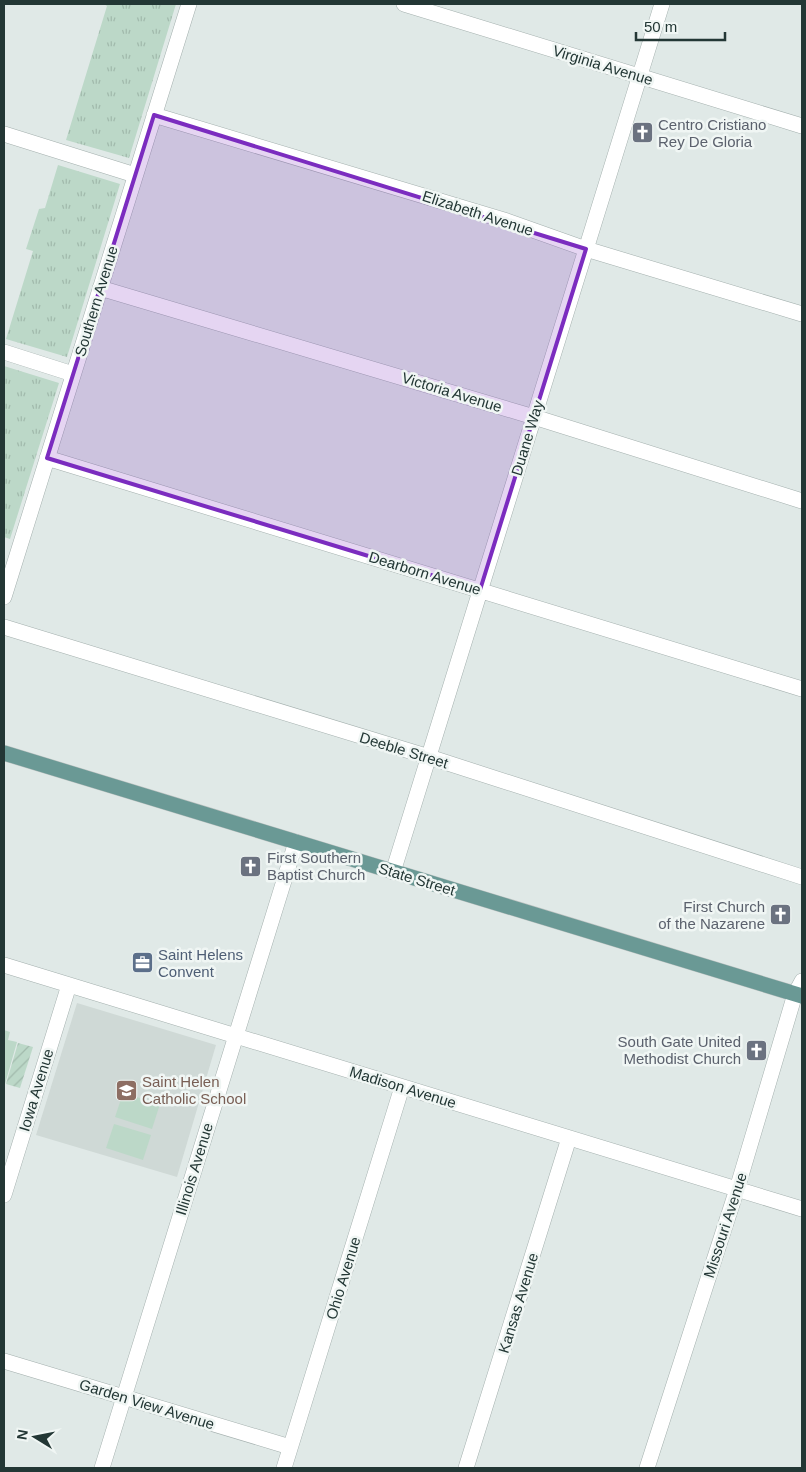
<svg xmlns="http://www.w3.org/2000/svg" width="806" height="1472" viewBox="0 0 806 1472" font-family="Arial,sans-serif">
  <defs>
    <pattern id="park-tufts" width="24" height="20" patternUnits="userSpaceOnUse" patternTransform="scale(1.25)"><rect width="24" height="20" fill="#bcd8c8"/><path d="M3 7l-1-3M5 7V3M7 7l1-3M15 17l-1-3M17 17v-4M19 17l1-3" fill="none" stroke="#a1baac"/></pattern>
    <pattern id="garden-furrows" width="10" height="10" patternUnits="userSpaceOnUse" patternTransform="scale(1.25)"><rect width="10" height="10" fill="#bcd8c8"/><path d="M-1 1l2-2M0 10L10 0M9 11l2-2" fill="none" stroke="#a1baac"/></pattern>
  </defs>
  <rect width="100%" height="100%" fill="#e0e9e7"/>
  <!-- built -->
  <path fill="#cfd9d6" d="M77 1003 216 1045 177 1177 36 1135Z"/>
  <!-- grass -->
  <path fill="#bcd8c8" d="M4 1030 10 1032 8 1040 17 1042 5 1084Z
    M123 1093 160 1104 152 1129 115 1117Z
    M114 1124 151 1135 143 1160 106 1148Z"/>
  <!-- park -->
  <path fill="url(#park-tufts)" d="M104 4H176L129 158 66 140 107 6Z
    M58 165 120 184 67 357 6 339 33 251 26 249 39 209 45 208Z
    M4 366 59 383 10 539 4 537Z"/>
  <!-- garden -->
  <path fill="url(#garden-furrows)" d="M18 1043 33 1047 20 1088 6 1084Z"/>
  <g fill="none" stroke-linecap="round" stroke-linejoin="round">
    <defs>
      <path id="minor" d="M404 4 802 126
        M154 115 507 221 586 249 802 314
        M4 134 135 175
        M100 288 534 417 802 501
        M4 352 73 374
        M47 458 802 689
        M4 597 189 4
        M4 627 429 757 802 877
        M393 872 662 4
        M4 965 802 1209
        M4 1195 69 985
        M4 1361 290 1447
        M102 1468 296 842
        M284 1468 402 1087
        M466 1468 569 1138
        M647 1468 737 1189 795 994 802 981"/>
      <path id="major" d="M4 753 802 996"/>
    </defs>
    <!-- minor casing -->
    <use href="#minor" stroke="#a4b0ae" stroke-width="16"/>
    <!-- major casing -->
    <use href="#major" stroke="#bdc3c2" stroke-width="16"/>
    <!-- minor -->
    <use href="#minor" stroke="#fff" stroke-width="15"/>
    <!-- major -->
    <use href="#major" stroke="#6a9995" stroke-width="15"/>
  </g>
  <!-- marked area -->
  <path fill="#7b2cbf" fill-opacity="0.2" stroke="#7b2cbf" stroke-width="4" stroke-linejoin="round" d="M154 115 586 249 480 590 47 458Z"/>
  <!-- icons -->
  <defs>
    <symbol id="church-square" viewBox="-11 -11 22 22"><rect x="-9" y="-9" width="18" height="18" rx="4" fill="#6b7280" stroke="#f0f6f4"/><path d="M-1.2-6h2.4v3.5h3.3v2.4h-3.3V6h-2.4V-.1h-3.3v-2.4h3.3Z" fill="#fff"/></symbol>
    <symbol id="office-square" viewBox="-11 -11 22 22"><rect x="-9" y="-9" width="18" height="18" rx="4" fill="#5c6f8a" stroke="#f0f6f4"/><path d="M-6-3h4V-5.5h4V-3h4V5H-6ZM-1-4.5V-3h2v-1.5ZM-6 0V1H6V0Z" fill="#fff"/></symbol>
    <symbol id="school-square" viewBox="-11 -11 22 22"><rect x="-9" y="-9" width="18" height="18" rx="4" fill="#8d6e63" stroke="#f0f6f4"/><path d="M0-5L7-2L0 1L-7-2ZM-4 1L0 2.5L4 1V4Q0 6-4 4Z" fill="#fff"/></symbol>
  </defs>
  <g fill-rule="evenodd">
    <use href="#church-square" x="630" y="120" width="25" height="25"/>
    <use href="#church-square" x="238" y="854" width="25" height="25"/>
    <use href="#church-square" x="768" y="902" width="25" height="25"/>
    <use href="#office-square" x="130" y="950" width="25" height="25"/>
    <use href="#church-square" x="744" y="1038" width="25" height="25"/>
    <use href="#school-square" x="114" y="1078" width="25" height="25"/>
  </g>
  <g text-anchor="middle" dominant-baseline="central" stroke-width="5" stroke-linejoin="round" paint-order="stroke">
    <!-- street labels -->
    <g font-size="15" fill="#233735" stroke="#f0f6f4">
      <text transform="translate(603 65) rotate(17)">Virginia Avenue</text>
      <text transform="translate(478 213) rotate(18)">Elizabeth Avenue</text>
      <text transform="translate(96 301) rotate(-73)">Southern Avenue</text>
      <text transform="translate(452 392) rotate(17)">Victoria Avenue</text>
      <text transform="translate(527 438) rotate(-73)">Duane Way</text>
      <text transform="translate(425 573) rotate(17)">Dearborn Avenue</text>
      <text transform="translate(404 750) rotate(17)">Deeble Street</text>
      <text transform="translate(417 879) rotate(17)">State Street</text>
      <text transform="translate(403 1087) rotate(17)">Madison Avenue</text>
      <text transform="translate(36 1090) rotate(-73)">Iowa Avenue</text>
      <text transform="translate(194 1169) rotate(-73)">Illinois Avenue</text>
      <text transform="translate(725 1225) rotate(-72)">Missouri Avenue</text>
      <text transform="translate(343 1278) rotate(-73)">Ohio Avenue</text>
      <text transform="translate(518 1303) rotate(-73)">Kansas Avenue</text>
      <text transform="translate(147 1404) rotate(17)">Garden View Avenue</text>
    </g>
    <!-- worship labels -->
    <g font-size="15" fill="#5b616d" stroke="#f0f6f4" text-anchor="start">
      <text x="658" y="124">Centro Cristiano<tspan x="658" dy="17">Rey De Gloria</tspan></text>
      <text x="267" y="857">First Southern<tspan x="267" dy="17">Baptist Church</tspan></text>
      <text x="765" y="906" text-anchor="end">First Church<tspan x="765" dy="17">of the Nazarene</tspan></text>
      <text x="741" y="1041" text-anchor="end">South Gate United<tspan x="741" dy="17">Methodist Church</tspan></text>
    </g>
    <!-- service labels -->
    <g font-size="15" fill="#4e5e75" stroke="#f0f6f4" text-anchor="start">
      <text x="158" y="954">Saint Helens<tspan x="158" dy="17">Convent</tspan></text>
    </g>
    <!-- education labels -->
    <g font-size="15" fill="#785e54" stroke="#f0f6f4" text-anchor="start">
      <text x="142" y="1081">Saint Helen<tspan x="142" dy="17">Catholic School</tspan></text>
    </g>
  </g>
  <!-- border -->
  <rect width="806" height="1472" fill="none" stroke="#233735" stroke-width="10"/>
  <!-- north arrow -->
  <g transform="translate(35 1437) rotate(280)" stroke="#f0f6f4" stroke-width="4" paint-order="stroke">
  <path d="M0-4L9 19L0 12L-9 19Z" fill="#233735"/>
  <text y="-8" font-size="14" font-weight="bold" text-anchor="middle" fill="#233735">N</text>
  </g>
  <!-- scale -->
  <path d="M636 32v8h89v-8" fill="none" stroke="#233735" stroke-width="2.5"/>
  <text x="644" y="32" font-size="15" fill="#233735" stroke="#f0f6f4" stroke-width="4" paint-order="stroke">50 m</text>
</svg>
